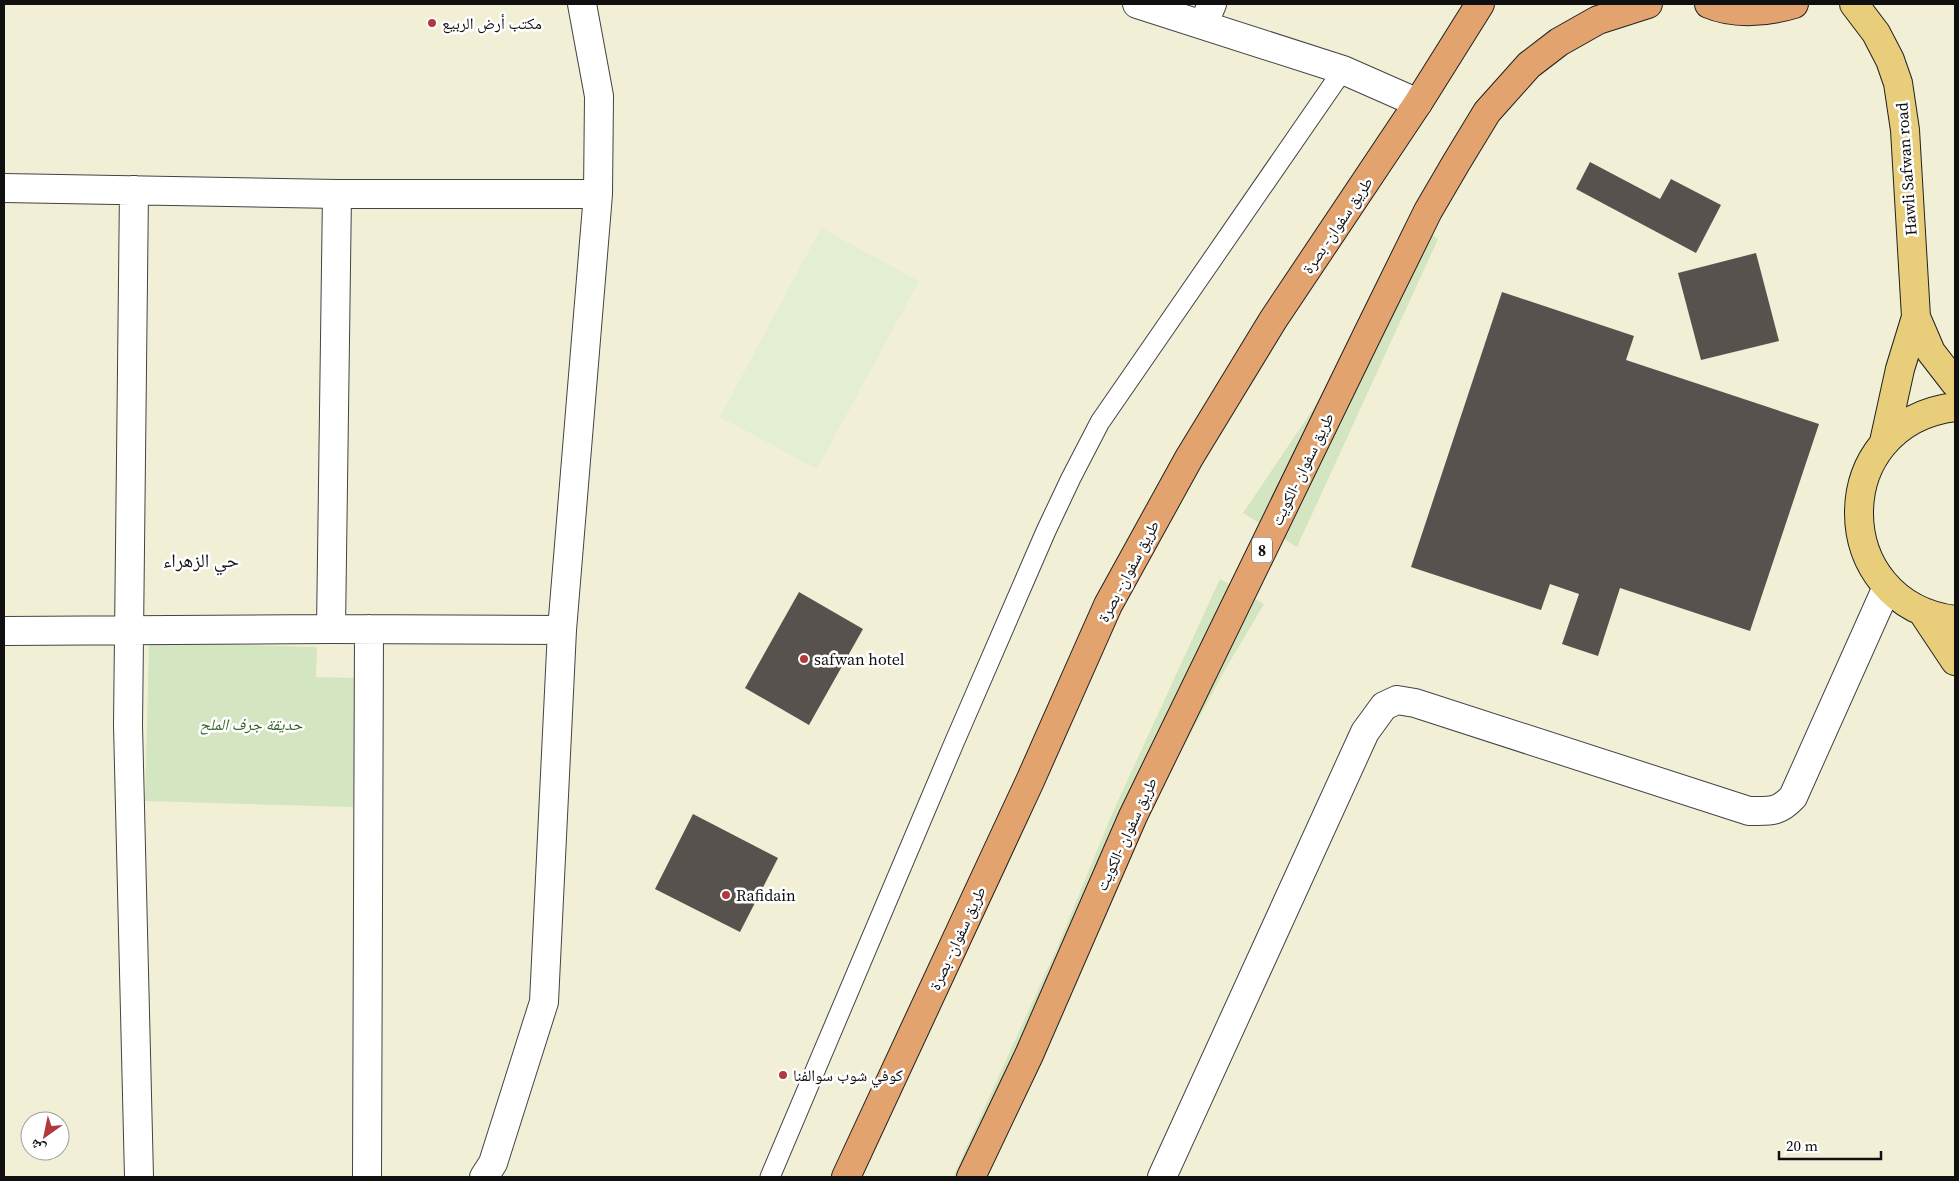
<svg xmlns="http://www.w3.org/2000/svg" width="1959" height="1181" viewBox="0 0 1959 1181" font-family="'Source Serif 4','Noto Naskh Arabic',serif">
  <rect width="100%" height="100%" fill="#fefcf5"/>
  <!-- farmland -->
  <path fill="#f2efd7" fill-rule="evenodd" d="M4 4H1955V1177H4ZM30 1121H60V1151H30Z"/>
  <!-- green -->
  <path fill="#d4e5c2" d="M1431 234 1438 239 1297 547 1243 513Z
    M1220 579 1264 604 1226 668 1139 829 976 1177H953L1057 948 1112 814Z
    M149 642 317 647 316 677 357 678 353 807 145 801Z"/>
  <!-- pitch -->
  <path fill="#e4eed2" d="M821 228 919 281 817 469 720 417Z"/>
  <!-- building -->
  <path fill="#58524e" d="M1590 162 1660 199 1671 179 1721 205 1696 253 1576 189Z
    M1756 253 1779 341 1701 360 1678 273Z
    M1502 292 1634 336 1626 360 1819 424 1750 631 1620 588 1598 656 1562 644 1579 594 1550 584 1541 610 1411 567Z
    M799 592 863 629 809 725 745 688Z
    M693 814 778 858 740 932 655 889Z"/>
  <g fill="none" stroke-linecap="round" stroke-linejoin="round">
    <defs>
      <path id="lane" d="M770 1177 954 743 1046 531 1071 478 1100 422 1343 70"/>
      <path id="street" d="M1137 4 1343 70 1418 103
        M1203 25 1212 4
        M4 188 337 194H598
        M134 190 128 725 139 1177
        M331 629 337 194
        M4 631 331 629 562 630
        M367 1177 369 629
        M484 1177 493 1163 544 1002 562 630 598 194 599 96 582 4
        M1162 1177 1365 732 1384 706 1397 700 1415 703 1749 811C1770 811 1778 813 1793 797L1887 587"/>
      <path id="primary" d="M1854 4 1876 33 1890 60 1898 83 1905 130 1916 317 1931 352 1955 383
        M1955 407C1826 423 1828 604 1955 620
        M1884 442 1900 369 1916 317
        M1923 613 1955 661"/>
      <path id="highway" d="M1709 4C1735 15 1768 12 1794 4
        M846 1177 1030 781 1108 605 1189 458 1273 320 1418 103 1480 4
        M971 1177 1029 1055 1133 816 1367 335 1428 211 1456 163 1487 112 1529 65 1559 42 1598 20 1648 4"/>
    </defs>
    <!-- lane casing -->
    <use href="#lane" stroke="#434343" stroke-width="21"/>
    <!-- street casing -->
    <use href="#street" stroke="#434343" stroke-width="30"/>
    <!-- primary casing -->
    <use href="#primary" stroke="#212121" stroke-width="30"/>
    <!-- highway casing -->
    <use href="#highway" stroke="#212121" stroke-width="30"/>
    <!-- lane -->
    <use href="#lane" stroke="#fff" stroke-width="19"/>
    <!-- street -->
    <use href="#street" stroke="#fff" stroke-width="28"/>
    <!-- primary -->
    <use href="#primary" stroke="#e8cd7b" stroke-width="28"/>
    <!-- highway -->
    <use href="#highway" stroke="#e3a36e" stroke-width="28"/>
  </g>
  <!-- markers -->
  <g fill="#b1383e" stroke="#fff" stroke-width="2">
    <circle cx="432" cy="23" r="5"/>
    <circle cx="804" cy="659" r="5"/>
    <circle cx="726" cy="895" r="5"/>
    <circle cx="783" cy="1075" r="5"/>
  </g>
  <g text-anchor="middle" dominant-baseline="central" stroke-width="5" stroke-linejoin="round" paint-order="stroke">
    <!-- shield labels -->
    <rect fill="#fff" stroke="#585858" stroke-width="1" x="1252" y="537.5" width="20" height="25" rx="4"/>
    <g font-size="15" font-weight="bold" fill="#101010">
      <text x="1262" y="550">8</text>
    </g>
    <!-- poi labels -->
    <g font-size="16" fill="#101010" stroke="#fff" text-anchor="start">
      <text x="442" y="23">مكتب أرض الربيع</text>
      <text x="814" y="659">safwan hotel</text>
      <text x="736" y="895">Rafidain</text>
      <text x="793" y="1075">كوفي شوب سوالفنا</text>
    </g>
    <!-- street labels -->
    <g font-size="16" fill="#101010" stroke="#fff">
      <text transform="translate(1906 169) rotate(-94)">Hawli Safwan road</text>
      <text transform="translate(1337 225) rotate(-56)">طريق سفوان- بصرة</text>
      <text transform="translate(1302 469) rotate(-64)">طريق سفوان -الكويت</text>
      <text transform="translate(1128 571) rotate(-62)">طريق سفوان- بصرة</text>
      <text transform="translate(1126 834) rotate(-65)">طريق سفوان -الكويت</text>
      <text transform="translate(957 938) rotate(-65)">طريق سفوان- بصرة</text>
    </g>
    <!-- park labels -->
    <g font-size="16" font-style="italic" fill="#346128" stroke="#fff">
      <text x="251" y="724">حديقة جرف الملح</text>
    </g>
    <!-- quarter labels -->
    <g font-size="19" fill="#101010" stroke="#fff">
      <text x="201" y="560">حي الزهراء</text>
    </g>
  </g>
  <!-- border -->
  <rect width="1959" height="1181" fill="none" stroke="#101010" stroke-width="10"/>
  <!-- north arrow -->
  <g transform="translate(45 1136) rotate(213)"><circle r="24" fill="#ffffff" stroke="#9f9f9f"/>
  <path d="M0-4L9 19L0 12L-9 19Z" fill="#b1383e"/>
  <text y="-8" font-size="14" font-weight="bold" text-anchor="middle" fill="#101010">ش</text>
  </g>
  <!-- scale -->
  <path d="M1779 1151v8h102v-8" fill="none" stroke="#101010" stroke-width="2.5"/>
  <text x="1786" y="1151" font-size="15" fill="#101010" stroke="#ffffff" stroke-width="4" paint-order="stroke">20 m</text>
</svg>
